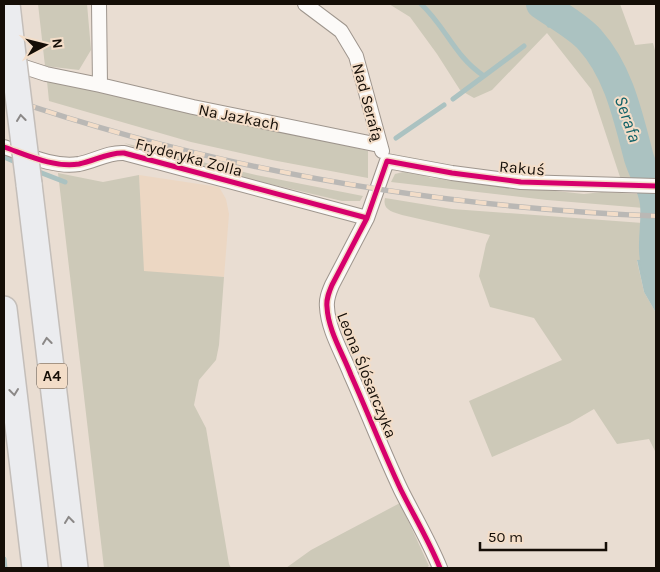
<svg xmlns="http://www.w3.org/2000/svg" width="660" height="572" viewBox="0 0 660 572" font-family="Karla,sans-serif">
  <rect width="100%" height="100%" fill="#e9ddd2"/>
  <!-- built -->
  <path fill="#ecd7c3" d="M139 175 219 187 226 199 229 214 224 277 143 272Z"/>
  <!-- green -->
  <path fill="#cdc9b8" d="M38 4H87L91 50 79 70 45 66Z
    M389 4H620L635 45 653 43 656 54V180H621L591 89 547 33 492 90 474 98 460 90 437 54 410 17Z
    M47 81 267 126 368 151V178L272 160 191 142 49 101Z
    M124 143 256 175 363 196 360 201H342L244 178 144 151Z
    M403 172H414L431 178 584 194 602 192 656 195V209L547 200 391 182 395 174Z
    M58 173 103 182 139 175 144 271 224 277 219 345 216 360 199 380 194 405 206 428 229 564 231 568H104Z
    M385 198 452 209 656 224V259L637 261 644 292 656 313V453L649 439 617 444 594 409 570 423 492 457 469 401 562 360 534 318 490 307 479 276 486 244 490 235 402 215C393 212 382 210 385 198Z
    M400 503 429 566 426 568H286L311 550Z"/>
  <!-- water -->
  <path fill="#abc2c1" d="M656 259V313L644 292 637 260Z"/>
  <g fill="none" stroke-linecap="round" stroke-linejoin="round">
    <!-- stream -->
    <path stroke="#abc2c1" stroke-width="5" d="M421 4C446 27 454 56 484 76L524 46
      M549 25 560 17
      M453 99 484 76
      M396 138 444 105
      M4 157 20 164
      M34 170 65 182
      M4 559 5 568"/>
    <!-- river -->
    <path stroke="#abc2c1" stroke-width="30" d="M541 4C555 14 579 27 590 40 619 72 628 117 639 158 644 174 654 188 655 204 657 225 651 245 656 265"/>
    <defs>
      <path id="street" d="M99 4 100 85
        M305 4 341 31 356 56 382 151
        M9 62 46 74 100 85 193 107 379 145
        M4 147C27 155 54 168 79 164 95 161 108 152 124 153L367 218
        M387 161 367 218 332 285C329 292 326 299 327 307 328 330 343 354 351 375 368 413 383 452 401 490 414 516 429 541 440 568
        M387 161 452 173 521 182 656 186"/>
      <path id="highway" d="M7 4 11 39
        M29 184 75 568
        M4 309 35 568"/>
    </defs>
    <!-- street casing -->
    <use href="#street" stroke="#9e958d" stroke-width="16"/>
    <!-- highway casing -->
    <use href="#highway" stroke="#c4beb9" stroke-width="28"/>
    <!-- street -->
    <use href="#street" stroke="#fcfaf8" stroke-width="14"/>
    <!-- highway -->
    <use href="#highway" stroke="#ebecef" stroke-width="25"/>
    <defs>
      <path id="rail" d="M4 97C213 169 436 207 656 216"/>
    </defs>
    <!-- rail casing -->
    <use href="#rail" stroke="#bab8b5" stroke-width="5.5"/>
    <!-- rail -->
    <use href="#rail" stroke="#f3ddc8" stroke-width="4" stroke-dasharray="11" stroke-linecap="butt"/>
    <defs>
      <path id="highway-bridge" d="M11 39 29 184"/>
    </defs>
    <!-- highway-bridge casing -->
    <use href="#highway-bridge" stroke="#c4beb9" stroke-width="28" stroke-linecap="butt"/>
    <!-- highway-bridge -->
    <use href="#highway-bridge" stroke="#ebecef" stroke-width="25"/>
    <defs>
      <path id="cycleway" d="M4 147C27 155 54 168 79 164 95 161 108 152 124 153L367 218
        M440 568C429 541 414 516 401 490 383 452 368 413 351 375 343 354 328 330 327 307 326 299 329 292 332 285L367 218 387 161 452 173 521 182 656 186"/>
    </defs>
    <!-- cycleway casing -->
    <use href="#cycleway" stroke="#f3ddc8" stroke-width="8"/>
    <!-- cycleway -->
    <use href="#cycleway" stroke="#d6006c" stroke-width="5"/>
  </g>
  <!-- one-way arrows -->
  <defs><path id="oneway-chevron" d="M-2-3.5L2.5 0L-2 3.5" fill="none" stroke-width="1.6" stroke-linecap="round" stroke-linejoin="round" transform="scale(1.25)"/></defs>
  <g stroke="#8b8887">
    <use href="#oneway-chevron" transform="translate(21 118) rotate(-97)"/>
    <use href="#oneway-chevron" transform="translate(47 341) rotate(-97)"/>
    <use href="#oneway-chevron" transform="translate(14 392) rotate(83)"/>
    <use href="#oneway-chevron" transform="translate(69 520) rotate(-97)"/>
  </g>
  <g text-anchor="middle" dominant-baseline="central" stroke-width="4" stroke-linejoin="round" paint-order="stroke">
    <!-- shield labels -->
    <rect fill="#f3ddc8" stroke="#584c41" stroke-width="1" x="37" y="363.5" width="30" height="25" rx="4"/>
    <g font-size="15" font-weight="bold" fill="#150e07">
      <text x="52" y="376">A4</text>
    </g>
    <!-- street labels -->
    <g font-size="16" fill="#150e07" stroke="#f3ddc8">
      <text transform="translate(368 102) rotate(75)">Nad Serafą</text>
      <text transform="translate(239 117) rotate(11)">Na Jazkach</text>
      <text transform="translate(189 157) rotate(15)">Fryderyka Zolla</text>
      <text transform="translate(522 168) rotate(5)">Rakuś</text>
      <text transform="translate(367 375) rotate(68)">Leona Ślósarczyka</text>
    </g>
    <!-- water labels -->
    <g font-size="18" font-style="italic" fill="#106167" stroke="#f3ddc8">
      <text transform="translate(628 119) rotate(71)">Serafa</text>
    </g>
  </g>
  <!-- border -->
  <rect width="660" height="572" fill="none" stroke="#150e07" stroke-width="10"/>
  <!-- north arrow -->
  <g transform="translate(45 45) rotate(83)" stroke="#f3ddc8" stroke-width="4" paint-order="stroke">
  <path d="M0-4L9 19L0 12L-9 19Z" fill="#150e07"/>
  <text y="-8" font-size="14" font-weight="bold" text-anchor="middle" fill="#150e07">N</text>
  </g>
  <!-- scale -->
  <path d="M480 542v8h126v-8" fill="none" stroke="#150e07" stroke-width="2.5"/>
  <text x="488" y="542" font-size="15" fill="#150e07" stroke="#f3ddc8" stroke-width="4" paint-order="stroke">50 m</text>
</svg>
